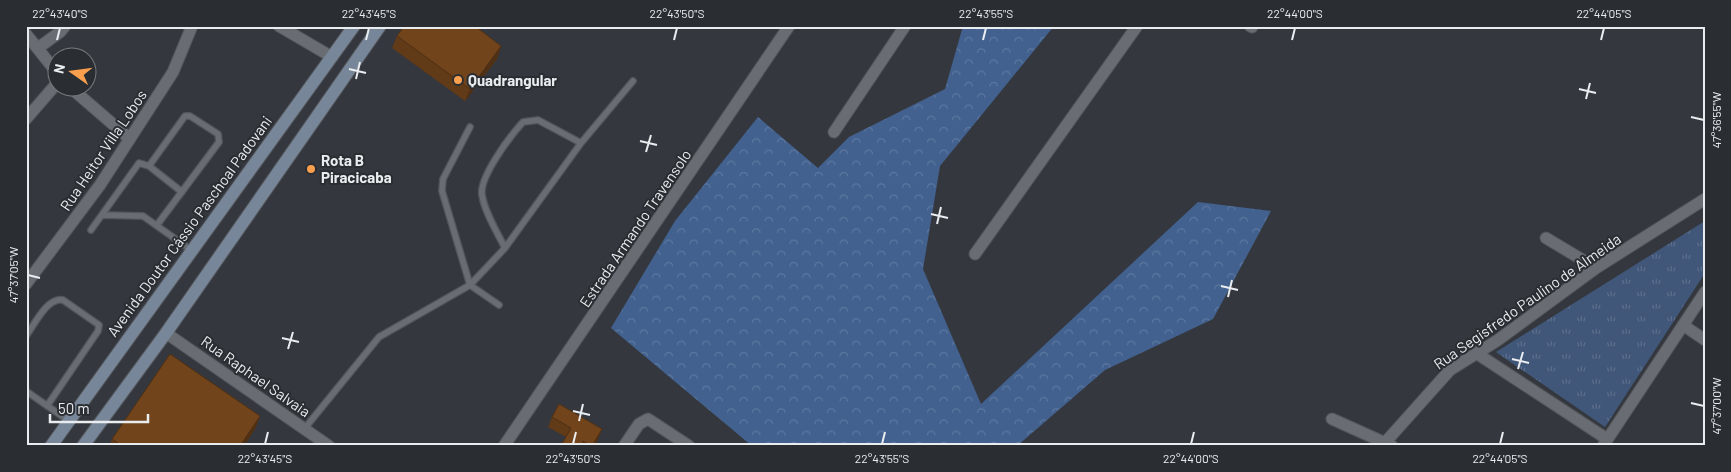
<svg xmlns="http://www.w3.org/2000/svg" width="1731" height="472" viewBox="0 0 1731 472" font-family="Barlow,sans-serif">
  <defs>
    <pattern id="grass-tufts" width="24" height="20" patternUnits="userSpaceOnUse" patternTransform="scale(1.25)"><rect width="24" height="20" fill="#405779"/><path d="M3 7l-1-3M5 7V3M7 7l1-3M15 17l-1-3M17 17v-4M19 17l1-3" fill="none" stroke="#5c6f8c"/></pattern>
    <pattern id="forest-crowns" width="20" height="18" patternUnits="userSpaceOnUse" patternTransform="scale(1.25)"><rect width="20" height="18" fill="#42618f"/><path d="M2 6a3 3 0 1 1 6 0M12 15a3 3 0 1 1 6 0" fill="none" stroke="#5d789f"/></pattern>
  </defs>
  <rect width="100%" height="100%" fill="#34383e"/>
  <!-- grass -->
  <path fill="url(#grass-tufts)" d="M1705 221V273L1605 427 1496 352Z"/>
  <!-- forest -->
  <path fill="url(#forest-crowns)" d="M963 26H1054L940 166 923 269 981 404 1198 202 1271 211 1213 319 1105 370 1017 446H752L611 328 675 221 758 117 818 168 849 137 945 89Z"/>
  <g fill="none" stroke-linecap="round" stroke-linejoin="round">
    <defs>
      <path id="lane" d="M470 127 443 179 442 191 470 285 499 305
        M149 166 185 116H190L218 134 219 142 157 225
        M102 215 143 216 191 250
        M91 230 139 163 149 166 182 192
        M505 248 581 143 633 81
        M26 336C35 324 47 297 63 300L99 325 98 331 47 406
        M26 391 69 421
        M305 428 379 337 470 285 505 248C497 232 485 213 482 195 479 177 511 135 523 122L538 120 581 143"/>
      <path id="street" d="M279 26 332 57
        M1250 26 1252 27
        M26 34 58 74
        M38 48 60 32 65 26
        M71 88 130 139
        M26 119 58 82
        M834 132 905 26
        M1546 238 1596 268
        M975 254 1137 26
        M26 284 100 185 173 72 192 26
        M1683 325 1705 340
        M166 333 329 446
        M1476 353 1607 439
        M1332 419 1392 446
        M504 446 789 26
        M624 446 639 424 648 419 689 446
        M1382 446 1450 370 1498 340 1596 268 1705 199
        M1603 446 1705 292"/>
      <path id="secondary" d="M51 446 354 26
        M83 446 166 333 380 26"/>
    </defs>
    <!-- lane casing -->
    <use href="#lane" stroke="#525559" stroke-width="8"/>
    <!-- street casing -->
    <use href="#street" stroke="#525559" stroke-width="13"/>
    <!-- secondary casing -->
    <use href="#secondary" stroke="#525559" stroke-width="14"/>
    <!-- lane -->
    <use href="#lane" stroke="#696d73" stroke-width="5.5"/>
    <!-- street -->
    <use href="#street" stroke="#696d73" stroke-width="11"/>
    <!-- secondary -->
    <use href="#secondary" stroke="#788699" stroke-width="12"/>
  </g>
  <!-- wall -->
  <path fill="#613a18" d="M397 36 501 46 497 59 465 101 392 48Z
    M260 416 255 429 244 446H109L112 439Z
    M552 417 602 429 598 439 595 446H561L566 437 548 427Z"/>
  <!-- shaded-wall -->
  <path fill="#4f3014" d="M501 46 497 59 465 101 470 89Z
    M260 416 255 429 244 446H240Z
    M602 429 598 439 595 446H592Z"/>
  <!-- building -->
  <path fill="#71441c" stroke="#4f3014" d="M404 26H475L501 46 470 89 397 36Z
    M170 354 260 416 240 446H122L112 439Z
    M559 404 602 429 592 446H591L583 441 581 446H565L562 444 571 428 552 417Z"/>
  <!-- ticks -->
  <path fill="none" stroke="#eaedf0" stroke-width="2" d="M57 40 60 28M366 40 369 28M674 40 677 28M983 40 986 28M1292 40 1295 28M1601 40 1604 28M349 69 366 73M356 79 360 62M1579 89 1596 93M1586 99 1590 83M1691 117 1704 120M640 141 657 145M646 152 651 135M931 214 948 218M937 224 941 207M28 275 40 278M1221 286 1238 290M1228 297 1232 280M282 338 299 342M288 349 293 332M1512 359 1529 363M1518 369 1523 352M1691 403 1704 406M573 411 590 415M579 421 583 404M265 444 268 432M573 444 576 432M882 444 885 432M1191 444 1194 432M1500 444 1503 432"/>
  <!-- markers -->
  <g fill="#fa9f4e" stroke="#2a2e33" stroke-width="2">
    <circle cx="458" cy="80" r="5"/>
    <circle cx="311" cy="169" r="5"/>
  </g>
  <g text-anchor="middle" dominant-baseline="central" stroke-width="4" stroke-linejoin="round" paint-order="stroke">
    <!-- poi labels -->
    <g font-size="15" font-weight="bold" fill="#eaedf0" stroke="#2a2e33" text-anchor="start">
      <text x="468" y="80">Quadrangular</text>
      <text x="321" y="160">Rota B<tspan x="321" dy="17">Piracicaba</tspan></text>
    </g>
    <!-- street labels -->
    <g font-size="15" fill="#eaedf0" stroke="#2a2e33">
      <text transform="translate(103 150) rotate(-56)">Rua Heitor Villa Lobos</text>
      <text transform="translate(189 226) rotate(-54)">Avenida Doutor Cássio Paschoal Padovani</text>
      <text transform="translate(635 228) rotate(-56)">Estrada Armando Travensolo</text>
      <text transform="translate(1527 301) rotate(-35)">Rua Segisfredo Paulino de Almeida</text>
      <text transform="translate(256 376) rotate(35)">Rua Raphael Salvaia</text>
    </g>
  </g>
  <!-- border -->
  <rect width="1731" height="472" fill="none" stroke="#2a2e33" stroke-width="55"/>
  <!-- north arrow -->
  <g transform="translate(72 72) rotate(284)"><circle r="24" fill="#2a2e33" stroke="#777a7f"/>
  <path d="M0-4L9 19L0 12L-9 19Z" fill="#fa9f4e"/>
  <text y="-8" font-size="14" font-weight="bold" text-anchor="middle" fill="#eaedf0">N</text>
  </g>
  <!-- scale -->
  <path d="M50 414v8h98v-8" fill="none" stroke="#eaedf0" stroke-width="2.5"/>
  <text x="58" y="414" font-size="15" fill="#eaedf0" stroke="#2a2e33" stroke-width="4" paint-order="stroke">50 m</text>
  <rect x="28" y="28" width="1676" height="416" fill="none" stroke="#eaedf0" stroke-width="2"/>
  <g font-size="12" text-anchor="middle" fill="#eaedf0">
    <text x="60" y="18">22°43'40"S</text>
    <text x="369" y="18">22°43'45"S</text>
    <text x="677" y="18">22°43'50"S</text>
    <text x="986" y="18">22°43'55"S</text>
    <text x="1295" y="18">22°44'00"S</text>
    <text x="1604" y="18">22°44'05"S</text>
    <text transform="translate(1717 120) rotate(-90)" y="4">47°36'55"W</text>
    <text transform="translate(14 275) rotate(-90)" y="4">47°37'05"W</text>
    <text transform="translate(1717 406) rotate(-90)" y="4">47°37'00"W</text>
    <text x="265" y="463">22°43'45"S</text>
    <text x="573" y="463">22°43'50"S</text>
    <text x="882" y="463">22°43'55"S</text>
    <text x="1191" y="463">22°44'00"S</text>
    <text x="1500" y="463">22°44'05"S</text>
  </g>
</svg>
